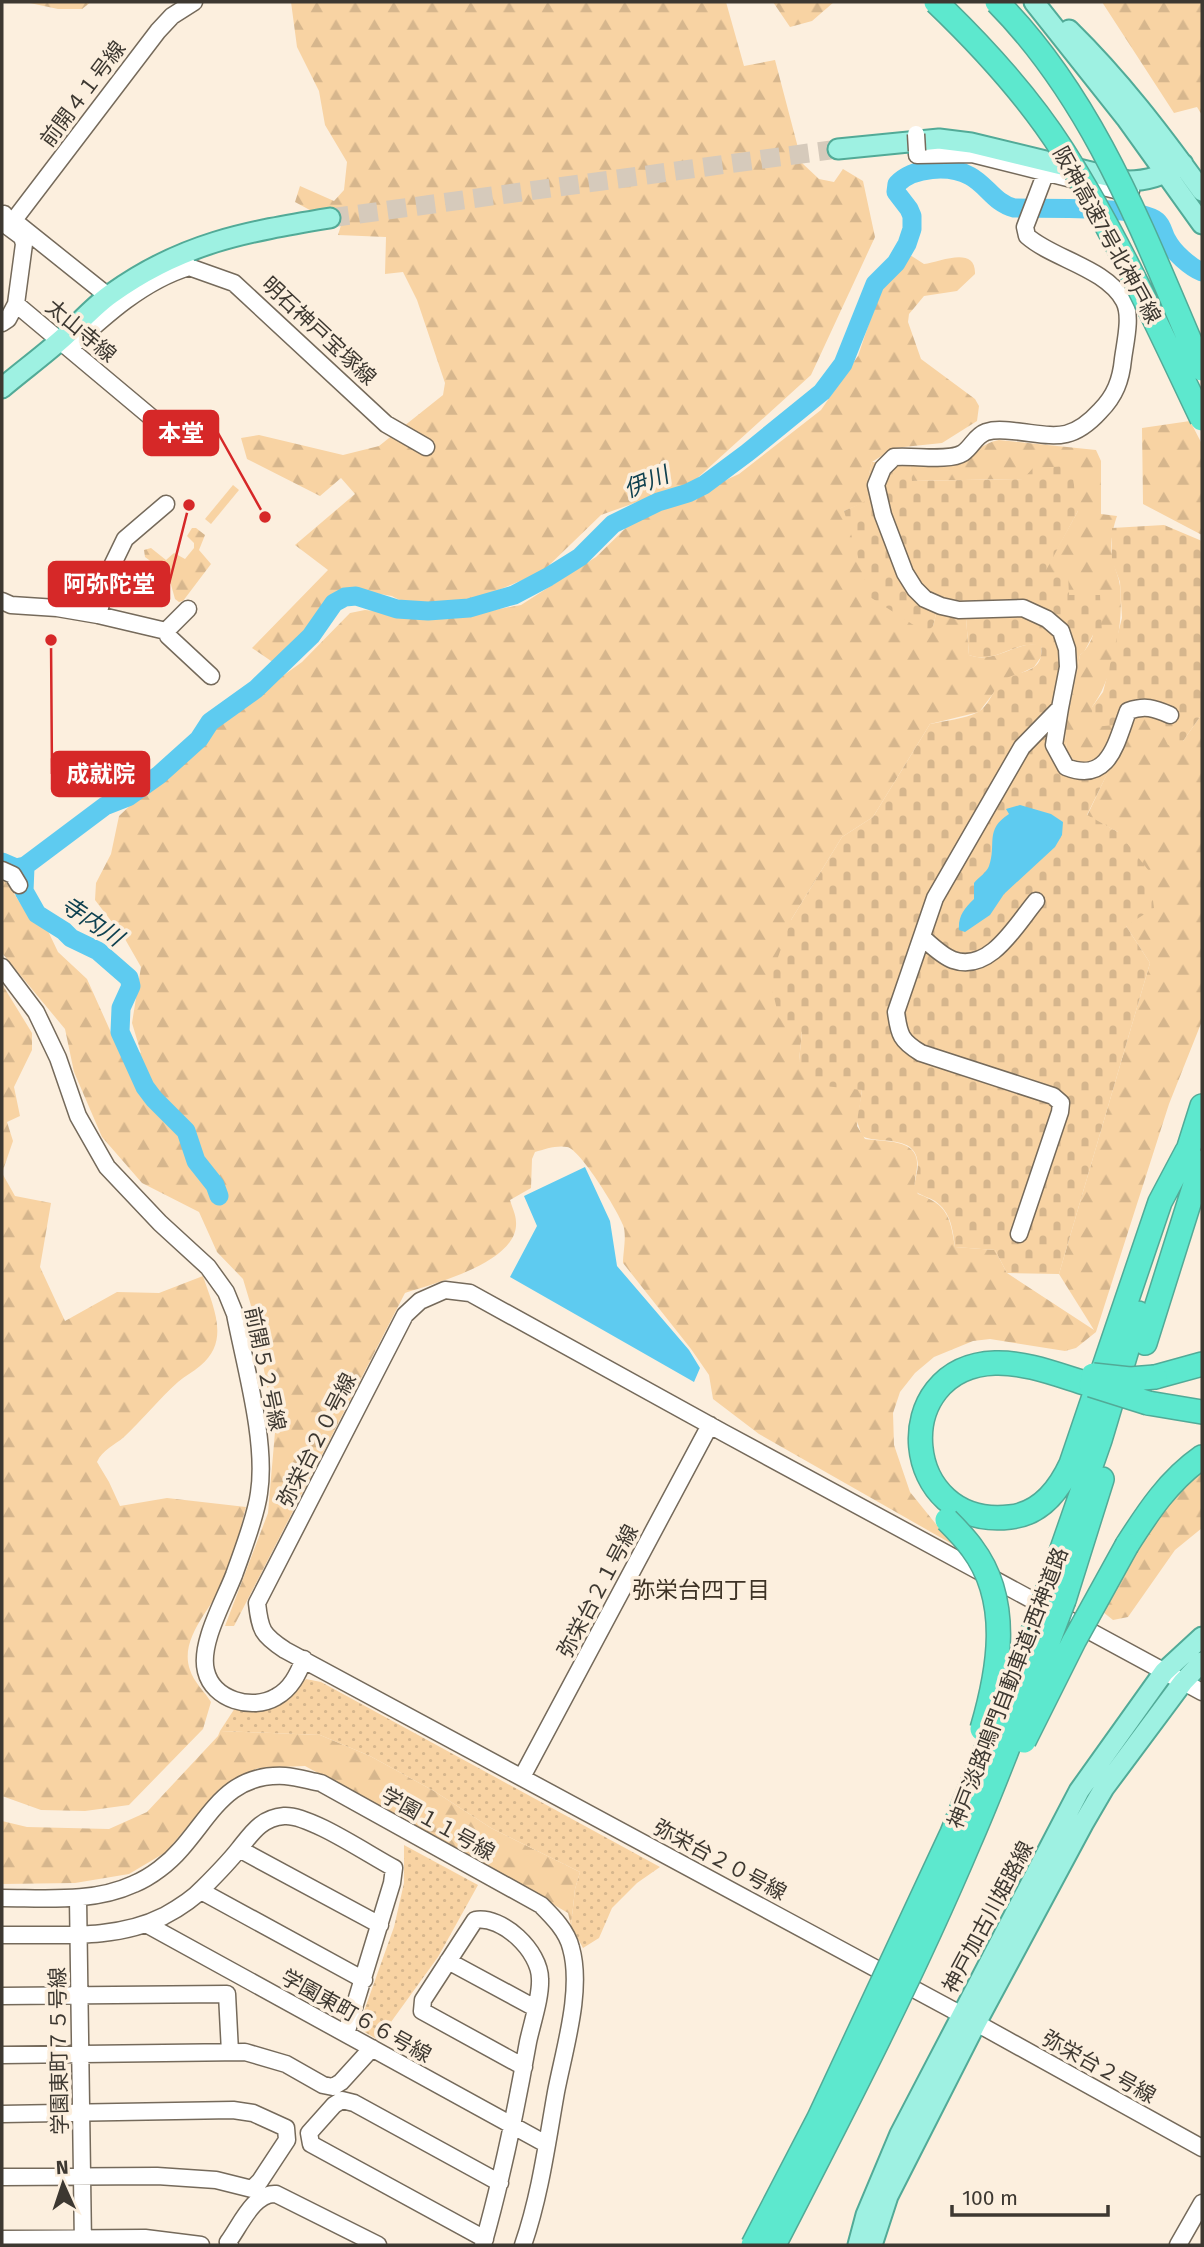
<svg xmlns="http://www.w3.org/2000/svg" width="1204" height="2247" viewBox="0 0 1204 2247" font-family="'Fira Sans','Noto Sans JP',sans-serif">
  <defs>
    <pattern id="forest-firs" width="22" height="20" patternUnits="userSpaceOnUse" patternTransform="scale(1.75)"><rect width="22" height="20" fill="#f8d3a3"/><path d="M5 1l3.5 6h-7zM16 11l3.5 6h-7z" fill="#d6b68d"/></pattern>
    <pattern id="cemetery-stones" width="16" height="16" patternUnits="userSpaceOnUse" patternTransform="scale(1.75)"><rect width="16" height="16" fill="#f8d3a3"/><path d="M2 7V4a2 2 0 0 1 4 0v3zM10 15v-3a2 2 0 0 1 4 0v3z" fill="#d6b68d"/></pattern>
    <pattern id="park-dots" width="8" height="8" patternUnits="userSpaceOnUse" patternTransform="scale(1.75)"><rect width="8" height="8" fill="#f8d3a3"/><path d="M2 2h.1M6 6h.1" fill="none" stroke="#d6b68d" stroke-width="1.8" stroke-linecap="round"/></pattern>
  </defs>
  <rect width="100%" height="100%" fill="#fcefde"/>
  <!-- green -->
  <path fill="#f8d3a3" d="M233 485 239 490 211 524 205 519Z"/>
  <!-- forest -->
  <path fill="url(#forest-firs)" d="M25 2H91L82 9H58Z
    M291 2H726L744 66 775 60 802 163 819 179 834 182 843 169 863 181 875 237 811 375 693 482 601 515 542 572 479 598 454 602 409 605 392 596 344 588 308 634 274 663 252 648 328 570 295 545 355 494 341 478 320 496 247 459 241 438 259 435 343 455 379 446 443 395 445 383 417 300 403 272 385 274 386 237 338 235 345 212 319 215 295 202 300 186 334 201 344 190 347 162 325 125 319 91 297 47Z
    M773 2H834L812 21 790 27Z
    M1102 2H1202V115L1197 107 1174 113Z
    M910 255 924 264C940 262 976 245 975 274L957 291 924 296 909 314 908 322 921 359 975 399 979 406 977 421 942 443 894 448 872 462 869 474 868 501 844 511 933 626 936 614 966 618 969 655C995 665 1016 640 1041 645V657L1034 667 1002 682 979 712 930 724 873 817 842 837 791 920 802 1032 799 1061 862 1090 857 1126 865 1139C884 1142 920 1138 917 1167 916 1178 912 1185 918 1194 948 1205 950 1217 955 1247L995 1250 1007 1273 1094 1330 1059 1274 1150 963 1126 926 1118 832 1087 816 1133 719C1154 709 1168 728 1183 741L1202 714V1021L1169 1104 1096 1332 1076 1348 1065 1351 990 1339 973 1341 934 1357 915 1373 900 1392 893 1413 894 1445 910 1492 952 1544 759 1434 713 1399 709 1375 691 1349 623 1263C623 1252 627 1235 623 1225 618 1211 580 1149 567 1147 557 1145 545 1149 535 1152L532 1159 531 1188 510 1200C512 1207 516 1215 516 1222 519 1262 435 1283 405 1293L234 1626H225L268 1513 275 1432 255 1319 243 1279 217 1252 199 1212 142 1183 102 1137 74 1072 65 1029 2 953V879L8 884 25 911 48 931 58 952 87 979 113 1037 141 1053 132 1023 141 967 125 939 95 900 96 883 111 854 119 816 219 722 302 662 350 613 365 610 447 619 521 605 596 557 630 524 739 474 821 410 858 356 881 288Z
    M1190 421 1202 444V535L1143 504 1142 428Z
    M999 440 1096 450 1101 461V514L1117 516C1112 530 1109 549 1114 564 1116 572 1119 578 1120 586 1124 622 1114 677 1092 707L1116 725 1099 765 1077 764 1067 752 1065 731 1080 655C1097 642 1097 614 1100 595H1069L1043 574 1078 511 1023 479 911 481 910 463C927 465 951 470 966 460 980 450 981 444 999 440Z
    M192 528H196L205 535 199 550 211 564 183 601 179 602 175 599 168 574 145 557 144 550 151 548 166 560 174 553 185 559 194 548V543L187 536Z
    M2 984 32 1033V1050L14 1087 20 1116 7 1122 13 1141 2 1173 15 1196 51 1203 40 1267 65 1321 117 1292 159 1293 203 1276C213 1307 231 1341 200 1366 193 1372 185 1376 178 1382 159 1399 143 1419 124 1437 115 1445 102 1450 97 1462L109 1482 120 1506 167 1498 246 1507C240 1529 235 1554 227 1576 216 1604 178 1637 190 1670 193 1681 205 1692 211 1702L203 1729 129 1805 85 1811 41 1810 2 1796Z
    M1202 1473V1528L1175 1550 1128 1617 1113 1620 1103 1612C1127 1569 1161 1501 1202 1473Z
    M220 1731 320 1735 370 1756 434 1791 491 1828 580 1872 575 1889 571 1926 568 1913 448 1843 305 1766 258 1768 219 1789 166 1852 129 1874 75 1883 2 1884V1821L27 1827 109 1829 147 1812 218 1736Z"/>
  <!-- cemetery -->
  <path fill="url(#cemetery-stones)" d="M872 462 910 463 912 481 1023 479 1033 468 1071 466 1078 511 1044 574 1068 573 1069 595H1100L1102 634 1093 635 1084 652 1080 655 1065 731 1067 752 1077 764 1099 765 1115 725 1093 727 1092 707 1103 692 1122 618 1120 582 1112 561V528L1164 525 1202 541V714L1183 741 1168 745 1154 717 1143 714 1134 719 1087 815 1118 832 1149 871 1154 908 1126 926 1150 963 1059 1274 1007 1273 995 1250 955 1247C953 1230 951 1212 935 1201 929 1197 921 1196 915 1191 913 1182 918 1173 918 1164 916 1133 879 1145 862 1136L857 1121 862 1090 815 1085 799 1061 802 1032 779 1018 770 980 791 920 842 837 873 817 930 724C944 721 965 719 978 712 988 707 993 690 1001 682 1016 669 1045 676 1041 646 1016 639 995 665 969 655L966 618 936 614 933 626 926 633 870 597 844 511 868 500 869 474Z"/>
  <!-- park -->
  <path fill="url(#park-dots)" d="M306 1679 321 1682 660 1867 637 1883 612 1908 599 1938 583 1948 571 1926 575 1889 580 1872 491 1828 434 1791 370 1756 320 1735 220 1731 235 1708C275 1716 280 1706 306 1679Z
    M404 1845 478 1885 438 1957 378 2040 358 2028 394 1927 404 1883Z"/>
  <!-- water -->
  <path fill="#5ecbf0" d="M1020 805 1051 814 1063 822 1062 835 1055 847 1004 894 990 915 965 932 959 930C958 916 964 909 974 899V883C978 878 987 872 989 866 997 844 984 830 1009 814L1006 809Z
    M585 1167 610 1221 617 1266 689 1350 700 1368 694 1382 510 1277 537 1226 524 1196Z"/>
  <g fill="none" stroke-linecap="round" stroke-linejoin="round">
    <!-- river -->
    <path stroke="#5ecbf0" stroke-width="19" d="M2 862 16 868 25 866 105 806 128 797 159 775 199 739 210 722 256 689 311 636 334 603 345 597 356 596 397 609 428 611 469 608 514 595 548 577 580 557 613 524 658 502 688 493 704 485 747 453 822 392 843 364 875 284 896 263 907 244 912 229V216L909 209 896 192 897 184C913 167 950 165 970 176 987 185 994 203 1014 208 1043 209 1138 205 1157 221 1163 226 1163 234 1167 240 1173 252 1190 267 1202 272
      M25 867 24 891 37 914 64 931 71 938 98 951 129 978 131 986 121 1008 120 1032 145 1087 154 1099 186 1131 196 1161 215 1185 219 1196"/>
    <!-- major-tunnel -->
    <path stroke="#d6cabb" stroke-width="19" stroke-dasharray="19 10" stroke-linecap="butt" d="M330 218 838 149"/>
    <defs>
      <path id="minor" d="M917 151V155L972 154 1123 192 1131 191
        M4 214 3 223 22 237 24 244 16 304 164 428
        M14 220 158 31 172 16 194 2
        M18 224 108 296
        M179 255 189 267 234 283 386 424 426 447
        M2 323 8 319 16 304
        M70 348C105 316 143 281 189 267
        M2 601 11 605 57 608 98 615 110 570 125 539 166 504
        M98 615 166 631 188 609
        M166 631 168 636 211 676
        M1060 708 1054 745 1066 767C1109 784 1116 743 1128 711 1145 705 1154 708 1170 715
        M2 870 13 875 19 885
        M922 937C931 945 942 956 953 960 990 973 1016 925 1036 901
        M2 967 36 1012 58 1058 78 1116 107 1167 160 1223 208 1267 226 1292 235 1314C245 1366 267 1442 259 1493 256 1517 242 1552 234 1575 224 1601 199 1644 206 1671 213 1700 252 1711 276 1697 291 1689 298 1674 304 1659
        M1019 1234 1060 1112 1061 1103 1053 1096 921 1053C901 1041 899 1035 896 1012L935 898 1022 747 1060 708 1068 667 1067 649 1061 631 1047 619 1023 608 959 610 941 606 925 599 915 589 905 573 883 515 876 485 883 468 894 457C912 455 949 462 963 453 972 447 975 436 986 432 995 429 1004 430 1013 431 1053 435 1070 444 1100 411 1115 396 1121 380 1123 359 1125 343 1132 316 1124 301 1106 268 1053 259 1027 236L1025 227 1046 172
        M1202 1692 724 1433 470 1293 445 1290 420 1301 405 1315 257 1603C260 1630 262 1635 285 1650L962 2015 1202 2148
        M522 1777 710 1425
        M239 1849 380 1925
        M201 1891 364 1980
        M2 1898C45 1898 93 1903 134 1884 151 1877 169 1863 181 1849 212 1814 228 1773 285 1776 297 1777 310 1781 321 1783L541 1905C553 1917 567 1931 571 1948 583 1990 564 2050 556 2092 547 2143 540 2196 523 2245
        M78 1898 83 2245
        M146 1924 546 2144
        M2 1935C55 1934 115 1941 164 1916 177 1909 193 1899 203 1888 215 1876 228 1863 239 1849 252 1833 261 1818 284 1816 309 1814 369 1855 394 1868L392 1883 346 2034
        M448 1961 535 2008
        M2 1996 227 1994 230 2052
        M2 2055 245 2052 286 2064 323 2085 333 2087 341 2082 372 2048
        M2 2114 233 2110 253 2113 286 2128 287 2140 260 2181 252 2189 216 2180 157 2176 2 2177
        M2 2239 145 2238 201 2245
        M485 2239 311 2144 309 2133 334 2105 342 2100 354 2103 500 2183
        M230 2245 228 2242C240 2226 254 2192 276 2194L378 2245
        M483 2245C502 2178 516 2110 528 2042 532 2023 541 1997 540 1979 540 1951 502 1915 475 1920L423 2000 422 2011 524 2067
        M1178 2245 1202 2203"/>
      <path id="major" d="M1034 2 1126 118 1202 224
        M1069 30C1119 79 1161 134 1202 191
        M838 149 939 139 971 143 1128 181C1148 181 1165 175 1183 164
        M2 388C22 371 44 355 64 337 79 323 94 306 111 294 182 243 245 232 330 218
        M858 2245 866 2215 900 2134 1079 1791 1164 1672 1202 1637
        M872 2245 888 2196 976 2023 1083 1824 1104 1788 1183 1682 1202 1662"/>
      <path id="highway" d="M1183 1166 1202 1106
        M1145 1343 1202 1162
        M1155 1377 1202 1364
        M1088 1384C1058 1375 1026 1362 995 1363 887 1367 900 1530 1010 1517 1040 1514 1059 1490 1071 1464L1160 1202 1187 1151
        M1148 1403 1202 1412
        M1127 1545C1148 1512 1169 1480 1202 1457
        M1048 1589 1100 1440 1138 1313
        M1064 1600 1102 1479"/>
    </defs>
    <!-- minor casing -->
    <use href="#minor" stroke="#756a5b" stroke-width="19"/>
    <!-- major casing -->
    <use href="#major" stroke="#52aa97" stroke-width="23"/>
    <!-- highway casing -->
    <use href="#highway" stroke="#52aa97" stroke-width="26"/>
    <!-- minor -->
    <use href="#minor" stroke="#fff" stroke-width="16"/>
    <!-- major -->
    <use href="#major" stroke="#9ef1e2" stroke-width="19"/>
    <!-- highway -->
    <use href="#highway" stroke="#5de8ce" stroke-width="23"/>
    <defs>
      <path id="minor-bridge" d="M916 134 917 151"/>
      <path id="highway-bridge" d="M936 2C983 47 1028 96 1063 151 1117 236 1159 329 1202 419
        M997 2C1098 104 1146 241 1202 369
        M1093 1375 1130 1379 1155 1377
        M1091 1385 1148 1403
        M947 1520C956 1529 965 1538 972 1548 1012 1601 999 1671 982 1729
        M1024 1741 1074 1641 1127 1545
        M753 2245 819 2118 952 1833 1024 1656 1048 1589
        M774 2245C842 2113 911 1980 969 1843 1004 1763 1033 1681 1064 1600"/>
    </defs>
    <!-- minor-bridge casing -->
    <use href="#minor-bridge" stroke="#756a5b" stroke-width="19" stroke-linecap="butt"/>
    <!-- highway-bridge casing -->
    <use href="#highway-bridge" stroke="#52aa97" stroke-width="26" stroke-linecap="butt"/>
    <!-- minor-bridge -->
    <use href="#minor-bridge" stroke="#fff" stroke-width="16"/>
    <!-- highway-bridge -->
    <use href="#highway-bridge" stroke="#5de8ce" stroke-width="23"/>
  </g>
  <g text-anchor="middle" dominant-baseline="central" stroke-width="7" stroke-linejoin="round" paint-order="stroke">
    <!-- street labels -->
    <g font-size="21" fill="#3d3831" stroke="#fcefde">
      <text transform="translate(83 94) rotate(-53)">前開４１号線</text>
      <text transform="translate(1107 235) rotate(61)">阪神高速7号北神戸線</text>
      <text transform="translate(81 331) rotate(40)">太山寺線</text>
      <text transform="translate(319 331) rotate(43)">明石神戸宝塚線</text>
      <text transform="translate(265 1369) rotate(78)">前開５２号線</text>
      <text transform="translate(317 1440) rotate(-63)">弥栄台２０号線</text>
      <text transform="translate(598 1591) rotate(-62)">弥栄台２１号線</text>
      <text transform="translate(1008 1688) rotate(-69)">神戸淡路鳴門自動車道;西神道路</text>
      <text transform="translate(438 1824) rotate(29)">学園１１号線</text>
      <text transform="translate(720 1860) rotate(28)">弥栄台２０号線</text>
      <text transform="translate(988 1917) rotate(-62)">神戸加古川姫路線</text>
      <text transform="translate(356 2016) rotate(29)">学園東町６６号線</text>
      <text transform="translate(59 2051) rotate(-91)">学園東町７５号線</text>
      <text transform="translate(1099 2067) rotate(29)">弥栄台２号線</text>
    </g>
    <!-- water labels -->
    <g font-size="23" font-style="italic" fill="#0f4150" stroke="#fcefde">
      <text transform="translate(646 482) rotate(-22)">伊川</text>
      <text transform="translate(92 921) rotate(34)">寺内川</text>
    </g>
    <!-- neighbourhood labels -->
    <g font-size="23" fill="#3e3326" stroke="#fcefde">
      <text x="701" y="1590">弥栄台四丁目</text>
    </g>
  </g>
  <!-- callouts -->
  <path fill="none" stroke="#d62828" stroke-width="2.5" d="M265 517L218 433M189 505L169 584M51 640L52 774"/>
  <g fill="#d62828" stroke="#fcefde" stroke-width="2.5">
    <circle cx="265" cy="517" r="7"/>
    <circle cx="189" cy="505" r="7"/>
    <circle cx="51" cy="640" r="7"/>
  </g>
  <g fill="#d62828" stroke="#d62828" stroke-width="2.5">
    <rect x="144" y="411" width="74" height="44" rx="7"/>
    <rect x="49" y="562" width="120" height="44" rx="7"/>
    <rect x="52" y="752" width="97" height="44" rx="7"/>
  </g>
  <g font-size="23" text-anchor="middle" font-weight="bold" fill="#fff">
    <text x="181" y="441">本堂</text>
    <text x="109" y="592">阿弥陀堂</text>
    <text x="101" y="782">成就院</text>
  </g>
  <!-- border -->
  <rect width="1204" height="2247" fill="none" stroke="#3d3831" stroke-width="7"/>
  <!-- north arrow -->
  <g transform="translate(63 2184) rotate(357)" stroke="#fcefde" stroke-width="5" paint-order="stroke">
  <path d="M0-5L12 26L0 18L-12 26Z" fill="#3d3831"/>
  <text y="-10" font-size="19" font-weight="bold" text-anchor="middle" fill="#3d3831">N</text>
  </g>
  <!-- scale -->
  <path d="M952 2205v10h156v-10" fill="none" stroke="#3d3831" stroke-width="3.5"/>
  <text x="962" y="2205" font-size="21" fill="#3d3831" stroke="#fcefde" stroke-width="5" paint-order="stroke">100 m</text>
</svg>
